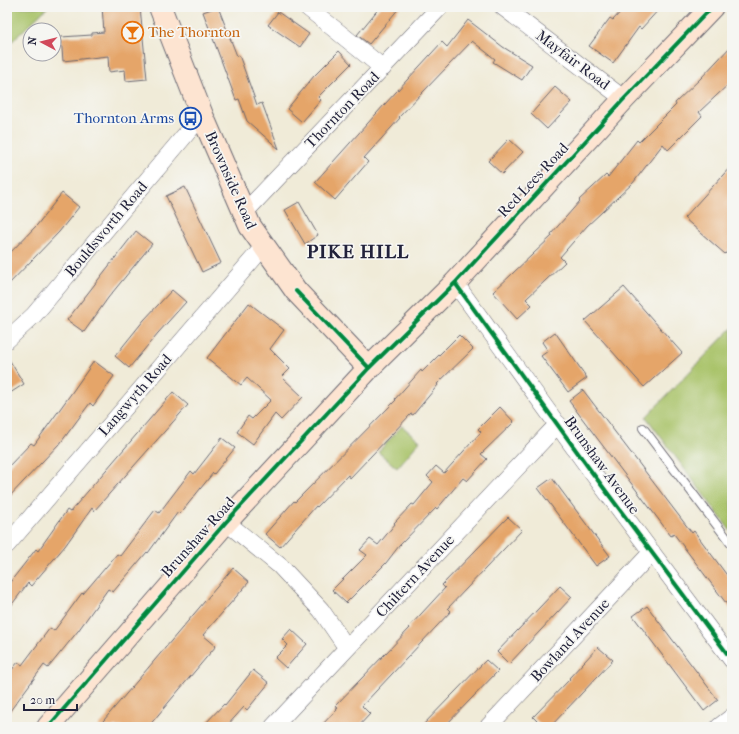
<svg xmlns="http://www.w3.org/2000/svg" width="739" height="734" viewBox="0 0 739 734" font-family="'IM FELL French Canon',serif">
  <rect width="100%" height="100%" fill="#f6f6f2"/>
  <filter id="ink" filterUnits="userSpaceOnUse"><feTurbulence type="fractalNoise" baseFrequency=".025" numOctaves="2"/><feDisplacementMap in="SourceGraphic" scale="8" xChannelSelector="R" yChannelSelector="G"/><feConvolveMatrix kernelMatrix="1 2 1 2 8 2 1 2 1" color-interpolation-filters="sRGB"/></filter>
  <filter id="wash" filterUnits="userSpaceOnUse"><feTurbulence type="fractalNoise" baseFrequency=".012" numOctaves="4" result="noise"/><feDisplacementMap in="SourceGraphic" scale="16" xChannelSelector="R" yChannelSelector="G"/><feGaussianBlur stdDeviation="0.9" result="paint"/><feColorMatrix in="noise" values="0 0 0 0 0 0 0 0 0 0 0 0 0 0 0 0 0 1.4 0 .05"/><feComposite in="paint" operator="in"/></filter>
  <g filter="url(#wash)">
    <rect width="100%" height="100%" fill="#f0ebd8"/>
    <!-- green -->
    <path fill="#a9c369" stroke="#667252" d="M7 7H48L7 46Z
      M732 328V533L646 417Z
      M402 426 420 441 397 468 378 452Z"/>
    <g id="blocks">
      <!-- building -->
      <path fill="#e5a569" d="M102 7H140L147 79 126 81 125 70 109 72 108 56 63 61 61 37 92 35V33L104 32Z
        M217 7H218L237 56 239 55 257 105 262 103 279 149 247 121 239 99 236 100 203 12Z
        M380 7H400L369 44 357 35Z
        M625 7H661L641 29 639 27 613 63 589 46 610 18 613 20Z
        M278 12 309 34 300 47 268 25Z
        M468 20 503 47 532 65 522 80 493 62 495 59 472 41 399 117 400 118 364 158 368 162 335 200 315 182 385 104 442 42 447 47Z
        M732 45V81L699 112 702 116 668 150 663 144 633 183 587 226 560 257 565 262 526 299 532 305 517 319 493 292 552 236 551 234 580 201 579 200 606 175 608 177 637 140 639 142 676 105 675 103 701 78Z
        M339 51 351 64 318 97 321 100 302 122 287 109 314 76Z
        M555 87 572 102 547 129 531 114Z
        M509 139 523 152 502 174 488 161Z
        M732 165V246L725 254 684 218Z
        M185 187 221 263 202 272 166 196Z
        M62 193 79 207 59 232 7 286V256L37 225Z
        M299 202 318 235 305 244 285 210Z
        M136 231 152 244 108 298 84 332 67 320Z
        M624 287 682 353 644 387 585 321Z
        M172 290 186 302 158 333 129 368 115 356 144 320Z
        M249 303 284 330 270 349 290 369 282 377 303 397 281 420 275 414 253 444 237 432 248 416 252 419 271 400 247 378 241 385 207 358Z
        M555 332 587 378 568 392 541 356 548 351 542 342Z
        M459 335 473 349 437 384 438 385 413 415 411 414 350 478 348 475 317 507 316 506 280 547 265 534 294 501 295 502 396 400 395 399 421 370 422 372Z
        M7 356 24 384 7 395Z
        M94 361 114 376 93 406 90 403 59 445V444L7 499V468L31 443 34 445 73 391Z
        M583 390 692 533 694 531 732 582V611L674 534 671 536 569 401Z
        M173 392 188 405 94 511 92 508 65 546 31 586 28 583 7 611V586L36 549 38 551 67 510 70 512Z
        M500 407 514 422 481 454 487 459 467 481 463 478 437 509 436 508 399 546 386 563 346 603 332 590 367 555 360 550 370 539 378 545 395 524 394 523 412 504 414 505 433 482 427 476 436 466 444 473 481 432 478 429Z
        M222 438 235 448 214 474 213 473 180 514 178 512 148 553 147 552 113 592 108 589 78 631 48 668 44 665 7 715V676L18 662 22 665 50 628 54 631 82 593 83 594 117 554 120 556 155 510 159 513 191 471 194 474Z
        M552 478 610 556 596 566 538 488Z
        M508 517 522 530 448 608 451 611 362 706 370 714 358 727H320L338 708 335 706 410 628 409 627 445 588 442 585Z
        M233 568 249 582 203 635 216 646 148 727H98Z
        M560 586 572 597 509 664 497 652Z
        M647 606 718 700 704 711 633 616Z
        M291 629 307 644 286 668 275 658 288 645 282 639Z
        M598 647 613 660 550 727H543L533 717 570 679 569 678Z
        M486 660 498 671 444 727H421Z
        M253 670 269 683 247 710 244 707 226 727H202L224 704 225 705Z"/>
    </g>
  </g>
  <g filter="url(#ink)">
    <use href="#blocks" fill-opacity="0" stroke="#6a6872" stroke-width="1"/>
    <g fill="none" stroke-linecap="round" stroke-linejoin="round">
      <defs>
        <path id="lane" d="M643 428 732 545"/>
        <path id="street" d="M307 7 383 68
          M503 7 624 99
          M244 213 440 7
          M455 283 591 471 732 660
          M7 340 34 315 202 115
          M226 522 280 566 321 610 347 648
          M7 545 264 246
          M273 727 558 424
          M488 727 652 552
          M719 727 732 717"/>
        <path id="secondary" d="M160 7 202 115 250 226 296 291 369 368
          M48 727 226 522 369 368 455 283 624 99 712 7"/>
      </defs>
      <!-- lane casing -->
      <use href="#lane" stroke="#6a6872" stroke-width="10"/>
      <!-- street casing -->
      <use href="#street" stroke="#6a6872" stroke-width="18"/>
      <!-- secondary casing -->
      <use href="#secondary" stroke="#6a6872" stroke-width="24"/>
      <!-- lane -->
      <use href="#lane" stroke="#fff" stroke-width="8"/>
      <!-- street -->
      <use href="#street" stroke="#fff" stroke-width="17"/>
      <!-- secondary -->
      <use href="#secondary" stroke="#fde4d1" stroke-width="22"/>
      <defs>
        <path id="cycleway" d="M455 283 591 471 732 660
          M296 291 369 368
          M48 727 226 522 369 368 455 283 624 99 712 7"/>
      </defs>
      <!-- cycleway casing -->
      <use href="#cycleway" stroke="#f6f6f2" stroke-width="6"/>
      <!-- cycleway -->
      <use href="#cycleway" stroke="#00873e" stroke-width="4"/>
    </g>
  </g>
  <!-- icons -->
  <defs>
    <symbol id="bar-ring" viewBox="-11 -11 22 22"><circle r="9.5" fill="#f6f6f2" stroke="#e8710a" stroke-width="1.5"/><path d="M-6-5H6L.8 .8V4.5H3.5V6h-7V4.5H-.8V.8Z" fill="#e8710a"/></symbol>
    <symbol id="bus-ring" viewBox="-11 -11 22 22"><circle r="9.5" fill="#f6f6f2" stroke="#1a4fb4" stroke-width="1.5"/><path d="M-5-6H5V4H4V6H2V4H-2V6H-4V4H-5ZM-3.5-4V0h7V-4ZM-3.5 1.2v1.5H-2V1.2ZM2 1.2v1.5H3.5V1.2Z" fill="#1a4fb4"/></symbol>
  </defs>
  <g fill-rule="evenodd">
    <use href="#bar-ring" x="120" y="20" width="25" height="25"/>
    <use href="#bus-ring" x="178" y="106" width="25" height="25"/>
  </g>
  <g text-anchor="middle" dominant-baseline="central" stroke-width="3.5" stroke-linejoin="round" paint-order="stroke">
    <!-- food labels -->
    <g font-size="15" fill="#c56008" stroke="#f6f6f2" text-anchor="start">
      <text x="148" y="32">The Thornton</text>
    </g>
    <!-- street labels -->
    <g font-size="15" fill="#22223b" stroke="#f6f6f2">
      <text transform="translate(573 60) rotate(37)">Mayfair Road</text>
      <text transform="translate(342 110) rotate(-46)">Thornton Road</text>
      <text transform="translate(231 180) rotate(66)">Brownside Road</text>
      <text transform="translate(533 180) rotate(-47)">Red Lees Road</text>
      <text transform="translate(106 229) rotate(-50)">Bouldsworth Road</text>
      <text transform="translate(135 395) rotate(-49)">Langwyth Road</text>
      <text transform="translate(602 465) rotate(54)">Brunshaw Avenue</text>
      <text transform="translate(198 537) rotate(-48)">Brunshaw Road</text>
      <text transform="translate(415 576) rotate(-47)">Chiltern Avenue</text>
      <text transform="translate(570 640) rotate(-47)">Bowland Avenue</text>
    </g>
    <!-- transit labels -->
    <g font-size="15" fill="#164399" stroke="#f6f6f2" text-anchor="end">
      <text x="174" y="118">Thornton Arms</text>
    </g>
    <!-- district labels -->
    <g font-size="19" font-weight="bold" letter-spacing="1" fill="#22223b" stroke="#f6f6f2">
      <text x="358" y="252">PIKE HILL</text>
    </g>
  </g>
  <!-- margin -->
  <rect width="739" height="734" fill="none" stroke="#f6f6f2" stroke-width="24"/>
  <!-- north arrow -->
  <g transform="translate(42 42) rotate(277)"><circle r="19" fill="#f6f6f2" stroke="#a1a1a9"/>
  <path d="M0-3L7 15L0 10L-7 15Z" fill="#d1495b"/>
  <text y="-6" font-size="11" font-weight="bold" text-anchor="middle" fill="#22223b">N</text>
  </g>
  <!-- scale -->
  <path d="M24 704v6h53v-6" fill="none" stroke="#22223b" stroke-width="2"/>
  <text x="30" y="704" font-size="12" fill="#22223b" stroke="#f6f6f2" stroke-width="3" paint-order="stroke">20 m</text>
</svg>
